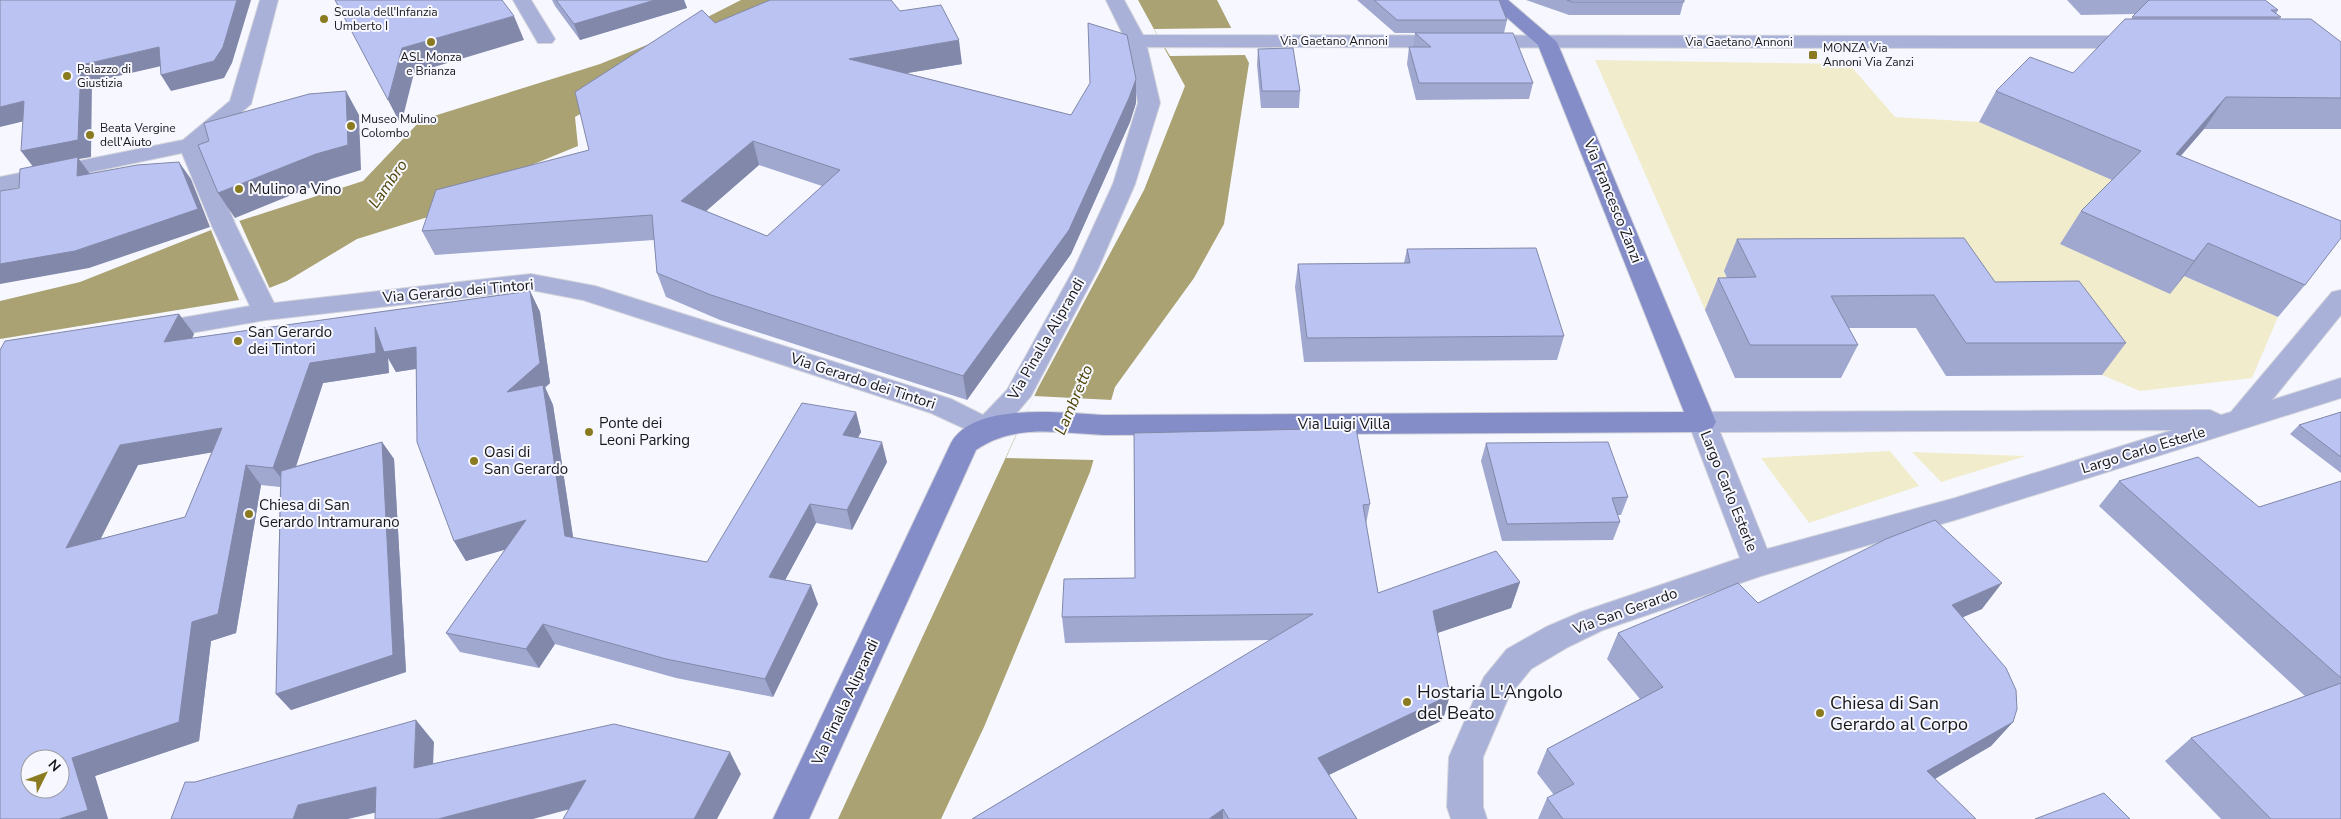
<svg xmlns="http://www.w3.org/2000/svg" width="2341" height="819" viewBox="0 0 2341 819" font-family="'Nunito Sans',sans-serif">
  <rect width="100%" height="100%" fill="#f7f8ff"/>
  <!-- green -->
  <path fill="#f1eccc" d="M1595 60 1849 64 1895 117 1979 122 2058 156 2112 161 2184 276 2278 317 2252 378 2140 391 2102 375 2057 314 1724 272 1742 310H1705Z
    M1890 451 1919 486 1809 523 1761 458Z
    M1912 452 2026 456 1941 482Z"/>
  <!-- water -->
  <path fill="#aaa272" d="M741 0H812L630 84 575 117 578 146 529 166 515 190 357 239 287 281 239 300 0 339V301L80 282 211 230 363 181 421 120 600 64 674 34Z
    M1138 0H1217L1249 63 1224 224 1194 278 1115 387 1090 472 984 727 941 819H838L1038 388 1144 190 1185 86Z"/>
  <!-- pier -->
  <path fill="#f7f8ff" d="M1232 28 1246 55 1170 56 1154 29Z
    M239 220 270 289 239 300 211 230Z
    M1034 396 1112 400 1094 460 1006 458Z"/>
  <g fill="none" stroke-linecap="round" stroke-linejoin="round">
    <defs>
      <path id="street" d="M260 0H278L251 104 202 146 236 226 274 303 531 274 595 286 951 399 983 415 1007 390 1074 269 1113 184 1138 103 1126 41 1106 0H1124L1143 35 2140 36 2147 38 2150 42 2147 46 2140 48 1147 47 1160 103 1135 184 1098 269 1031 396 997 436 987 439 931 413 583 300 531 290 266 320 150 340 141 337 137 331 141 325 250 306 212 226 182 153 0 191V177L183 140 230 101Z
        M513 0H531L555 39 552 43H538Z
        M2341 290V315L2272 400 2341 378V398L1955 520 1761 576 1603 630 1568 647 1531 669 1509 696 1483 757V807L1487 819H1451L1447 807 1449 757 1484 677 1507 649 1546 627 1581 612 1740 558 1688 422 1692 415 1702 412 2210 410 2221 415 2231 412 2332 292ZM2173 430 1955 498 1767 549 1720 432Z"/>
      <path id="secondary" d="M1487 0H1508L1557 42 1716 422 1712 429 1702 432 1104 435C1060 433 1014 423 976 450L809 819H773L951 443C974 401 1064 413 1104 415L1684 412 1538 45Z"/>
    </defs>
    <!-- street casing -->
    <use href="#street" stroke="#d3d4db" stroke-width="2"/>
    <!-- secondary casing -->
    <use href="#secondary" stroke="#d3d4db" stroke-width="2"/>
    <!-- street -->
    <use href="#street" fill="#a9b1d8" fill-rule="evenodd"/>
    <!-- secondary -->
    <use href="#secondary" fill="#848dc7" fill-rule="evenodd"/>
  </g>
  <!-- wall -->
  <path fill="#a0a8cf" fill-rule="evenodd" d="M552 0H684L687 8 580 40 555 6Z
    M1357 0H1499L1507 20 1504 33 1533 83 1529 99 1416 100 1407 64 1409 47H1413L1415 33H1395Z
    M1526 0H1684L1680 15H1569Z
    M2067 0H2265L2278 10 2276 14 2281 17 2279 19 2341 42V129H2204L2181 156 2305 285 2278 317 2184 276 2170 294 2060 244 2081 211 2112 180 1979 122 1996 91 2073 73 2131 19 2135 14 2081 15Z
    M900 11 962 64 906 73 1071 115 1136 103 1130 122 1071 254 967 400 720 320 666 297 657 273 654 240 435 255 422 231 589 150 715 23ZM759 165 822 186 767 236 706 211Z
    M1258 49 1300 91 1299 108H1261L1257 65Z
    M1737 239 1995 282 2126 343 2102 375 1946 376 1916 328H1849L1858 345 1841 378H1735L1705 310 1718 278H1727L1724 271Z
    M1407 249 1564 336 1557 360 1304 362 1295 287 1298 264 1404 263Z
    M530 291 540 312 550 383 545 388 553 405 573 538 707 562 856 412 861 432 858 438 887 462 852 530 816 523 785 580 818 604 773 697 676 678 555 644 539 668 460 652 446 633 506 549 466 561 454 541 416 369 396 372 388 358 389 373 323 383 296 466 382 442 394 459 406 672 291 710 276 694 280 487 261 485 236 633 211 641 199 741 95 776 108 819H0L179 314 194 334 192 338ZM212 452 185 517 100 539 138 465Z
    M2341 412V473L2290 434 2299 425Z
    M1134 433 1370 504 1366 524 1378 593 1520 582 1511 608 1437 633 1443 720 1329 775 1357 819H972L1270 640 1065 643 1062 617 1135 578Z
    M1486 443 1628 497 1621 515H1617L1620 522 1613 540 1502 541 1481 461Z
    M2119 481 2259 507 2341 481V819H2221L2165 761 2191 738 2305 696 2099 506Z
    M1758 603 1982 609 1963 617 2013 722 1991 746 1935 779 1976 819H1538L1547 798 1554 795 1537 773 1547 749 1640 699 1607 659 1618 633Z"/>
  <!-- shaded-wall -->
  <path fill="#8288a9" d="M237 0H251L232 63 224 78 171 91 161 75Z
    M655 0H684L687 8 580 40 574 24Z
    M514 16 524 40 414 73 401 125 388 100 402 48Z
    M959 40 962 64 854 82 849 59Z
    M159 47 170 64 92 82 91 157 79 159 90 174V193L34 168 21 151 81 65Z
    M1136 79V103L1130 122 1071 254 967 400 963 376Z
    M346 91 359 115 361 170 331 179 235 218 218 193Z
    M2226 97 2204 129 2154 186 2176 154Z
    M24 101 37 118 0 127V107Z
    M753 141 759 165 689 226 681 201Z
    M179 162 191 179 210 227 89 268 0 284V264Z
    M2208 243 2184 276 2170 294 2194 261Z
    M530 291 540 312 550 383 545 387 553 405 576 556 565 536 507 392Z
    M179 314 194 334 180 362 164 342Z
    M375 327 416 347 427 367 396 372 388 358 389 373 323 383 289 488 273 468 310 363Z
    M856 412 861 432 848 455 843 435Z
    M222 428 238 448 138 465 86 568 66 548 120 445Z
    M382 442 394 459 406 672 291 710 276 694Z
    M882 442 887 462 852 530 847 510Z
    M246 465 261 485 236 633 211 641 199 741 95 776 108 819H59L72 758 192 622Z
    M810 504 816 523 776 597 769 577Z
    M526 520 538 540 466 561 454 541Z
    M1520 582 1511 608 1426 637 1433 611Z
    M2002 583 1982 609 1933 630 1952 605Z
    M811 585 818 604 773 697 765 679Z
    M543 624 555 644 539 668 526 649Z
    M1450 695 1443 720 1314 782 1318 758Z
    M416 720 434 742 432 789 414 768Z
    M2013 722 1991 746 1907 795 1927 771Z
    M730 752 741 774 717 819H694Z
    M586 780 600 801 533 819H438Z
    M376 787 395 808 348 819H293L298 805Z
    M1223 809V819H1209Z"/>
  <!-- building -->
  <path fill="#bac3f1" stroke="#8288a9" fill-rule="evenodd" d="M0 0H237L223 47 214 61 161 75 159 47 81 65 78 140 21 151 24 101 0 107Z
    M335 0H502L514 16 402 48 388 100Z
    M556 0H655L574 24Z
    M770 0H891L900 11 941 5 959 40 849 59 1071 115 1090 83 1088 23 1127 35 1136 79 1129 98 1069 230 963 376 711 295 657 273 652 215 422 231 436 190 589 150 575 92 702 10 715 23ZM753 141 840 170 767 236 681 201Z
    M1374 0H1499L1507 20H1397Z
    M1567 0H1684V2H1572Z
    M2149 0H2265L2278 10H2271L2281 17H2132Z
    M2125 19H2311L2341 42V98L2226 97 2176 154 2341 221V238L2305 285 2208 243 2194 261 2081 211 2141 151 1996 91 2030 57 2073 73Z
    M1415 33H1513L1533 83H1419L1409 47H1431Z
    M1293 48 1300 91H1262L1258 49Z
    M346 91 348 145 316 154 218 193 198 145 209 141 204 123 309 94Z
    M78 157 77 176 137 165 179 162 198 209 75 251 0 264V191L19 188 20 169Z
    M1964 238 1995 282 2079 281 2126 343H1966L1934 295 1831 296 1858 345H1750L1718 278 1756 277 1737 239Z
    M1536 248 1564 336 1307 338 1298 264 1410 263 1407 249Z
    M530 291 540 363 507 392 543 385 565 536 707 562 802 403 856 412 843 435 882 442 847 510 810 504 769 577 811 585 765 679 666 659 543 624 526 649 446 633 526 520 454 541 417 442 416 347 384 352 375 327 376 353 310 363 273 468 246 465 218 614 192 622 179 722 72 758 88 810 59 819H0V350L5 341 179 314 164 342ZM222 428 185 517 66 548 120 445ZM30 759H60V789H30Z
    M2341 412V457L2299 425Z
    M1356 428 1370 504 1363 505 1378 593 1496 551 1520 582 1433 611 1450 695 1318 758 1357 819H1229L1223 809 1209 819H972L1313 614 1062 617 1064 579 1135 578 1134 433Z
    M382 442 393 655 276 694 281 471Z
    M1608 442 1628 497 1612 498 1620 522 1507 524 1486 443Z
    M2198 457 2259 507 2341 481V678L2119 481Z
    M1935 520 2002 583 1952 605 2006 668 2016 690 2017 709 2013 722 1927 771 1976 819H1563L1547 798 1574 784 1547 749 1663 687 1618 633 1738 583 1758 603 1886 539Z
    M2341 683V819H2271L2191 738Z
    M416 720 414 768 614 724 730 752 694 819H563L586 780 438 819H375L376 787 298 805 293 819H171L185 782H195Z
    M2104 793 2130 819H2035Z"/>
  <!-- markers -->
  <g fill="#8a7b20" stroke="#f7f8ff" stroke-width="2">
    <circle cx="324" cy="19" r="5"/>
    <circle cx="431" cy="42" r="5"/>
    <rect x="1808" y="50" width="10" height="10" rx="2.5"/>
    <circle cx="67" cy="76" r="5"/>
    <circle cx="351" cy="126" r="5"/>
    <circle cx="90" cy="135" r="5"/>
    <circle cx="239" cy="189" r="5"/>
    <circle cx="238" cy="341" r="5"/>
    <circle cx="589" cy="432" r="5"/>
    <circle cx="474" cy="461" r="5"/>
    <circle cx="249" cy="514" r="5"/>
    <circle cx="1407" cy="702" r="5"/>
    <circle cx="1820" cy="713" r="5"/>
  </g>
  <g text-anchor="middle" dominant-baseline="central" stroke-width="4" stroke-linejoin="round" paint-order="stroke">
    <!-- far-poi labels -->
    <g font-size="12" fill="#17171b" stroke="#f7f8ff" text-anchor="start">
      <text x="334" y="12">Scuola dell'Infanzia<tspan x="334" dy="14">Umberto I</tspan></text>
      <text x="1823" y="48">MONZA Via<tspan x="1823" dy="14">Annoni Via Zanzi</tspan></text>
      <text x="431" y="57" text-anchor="middle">ASL Monza<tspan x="431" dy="14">e Brianza</tspan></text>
      <text x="77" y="69">Palazzo di<tspan x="77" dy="14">Giustizia</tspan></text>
      <text x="361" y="119">Museo Mulino<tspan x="361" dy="14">Colombo</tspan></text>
      <text x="100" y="128">Beata Vergine<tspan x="100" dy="14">dell'Aiuto</tspan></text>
    </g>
    <!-- far-street labels -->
    <g font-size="12" fill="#17171b" stroke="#f7f8ff">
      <text x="1334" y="41">Via Gaetano Annoni</text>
      <text x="1739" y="42">Via Gaetano Annoni</text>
    </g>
    <!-- poi labels -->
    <g font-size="15" fill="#17171b" stroke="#f7f8ff" text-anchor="start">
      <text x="249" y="189">Mulino a Vino</text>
      <text x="248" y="332">San Gerardo<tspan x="248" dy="17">dei Tintori</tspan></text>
      <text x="599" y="423">Ponte dei<tspan x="599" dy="17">Leoni Parking</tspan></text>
      <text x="484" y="452">Oasi di<tspan x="484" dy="17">San Gerardo</tspan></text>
      <text x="259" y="505">Chiesa di San<tspan x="259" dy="17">Gerardo Intramurano</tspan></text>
    </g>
    <!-- street labels -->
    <g font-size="15" fill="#17171b" stroke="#f7f8ff">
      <text transform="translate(1613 201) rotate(68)">Via Francesco Zanzi</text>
      <text transform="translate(458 291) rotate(-5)">Via Gerardo dei Tintori</text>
      <text transform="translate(1046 339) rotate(-60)">Via Pinalla Aliprandi</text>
      <text transform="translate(863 381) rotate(18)">Via Gerardo dei Tintori</text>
      <text x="1344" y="424">Via Luigi Villa</text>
      <text transform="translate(2143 450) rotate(-17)">Largo Carlo Esterle</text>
      <text transform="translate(1729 491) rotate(68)">Largo Carlo Esterle</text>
      <text transform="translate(1625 611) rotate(-20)">Via San Gerardo</text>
      <text transform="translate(845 702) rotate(-65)">Via Pinalla Aliprandi</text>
    </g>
    <!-- water labels -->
    <g font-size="16" font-style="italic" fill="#4f4506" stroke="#f7f8ff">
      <text transform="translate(388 184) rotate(-55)">Lambro</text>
      <text transform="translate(1074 400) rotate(-67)">Lambretto</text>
    </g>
    <!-- near-poi labels -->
    <g font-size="18" fill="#17171b" stroke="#f7f8ff" text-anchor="start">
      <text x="1417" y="692">Hostaria L'Angolo<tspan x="1417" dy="21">del Beato</tspan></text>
      <text x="1830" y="703">Chiesa di San<tspan x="1830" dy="21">Gerardo al Corpo</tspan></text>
    </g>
  </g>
  <!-- north arrow -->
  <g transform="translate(45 774) rotate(48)"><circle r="24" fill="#f7f8ff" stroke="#9d9ea4"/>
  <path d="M0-4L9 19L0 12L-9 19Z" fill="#8a7b20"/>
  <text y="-8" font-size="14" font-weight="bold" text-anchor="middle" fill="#17171b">N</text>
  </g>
</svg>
